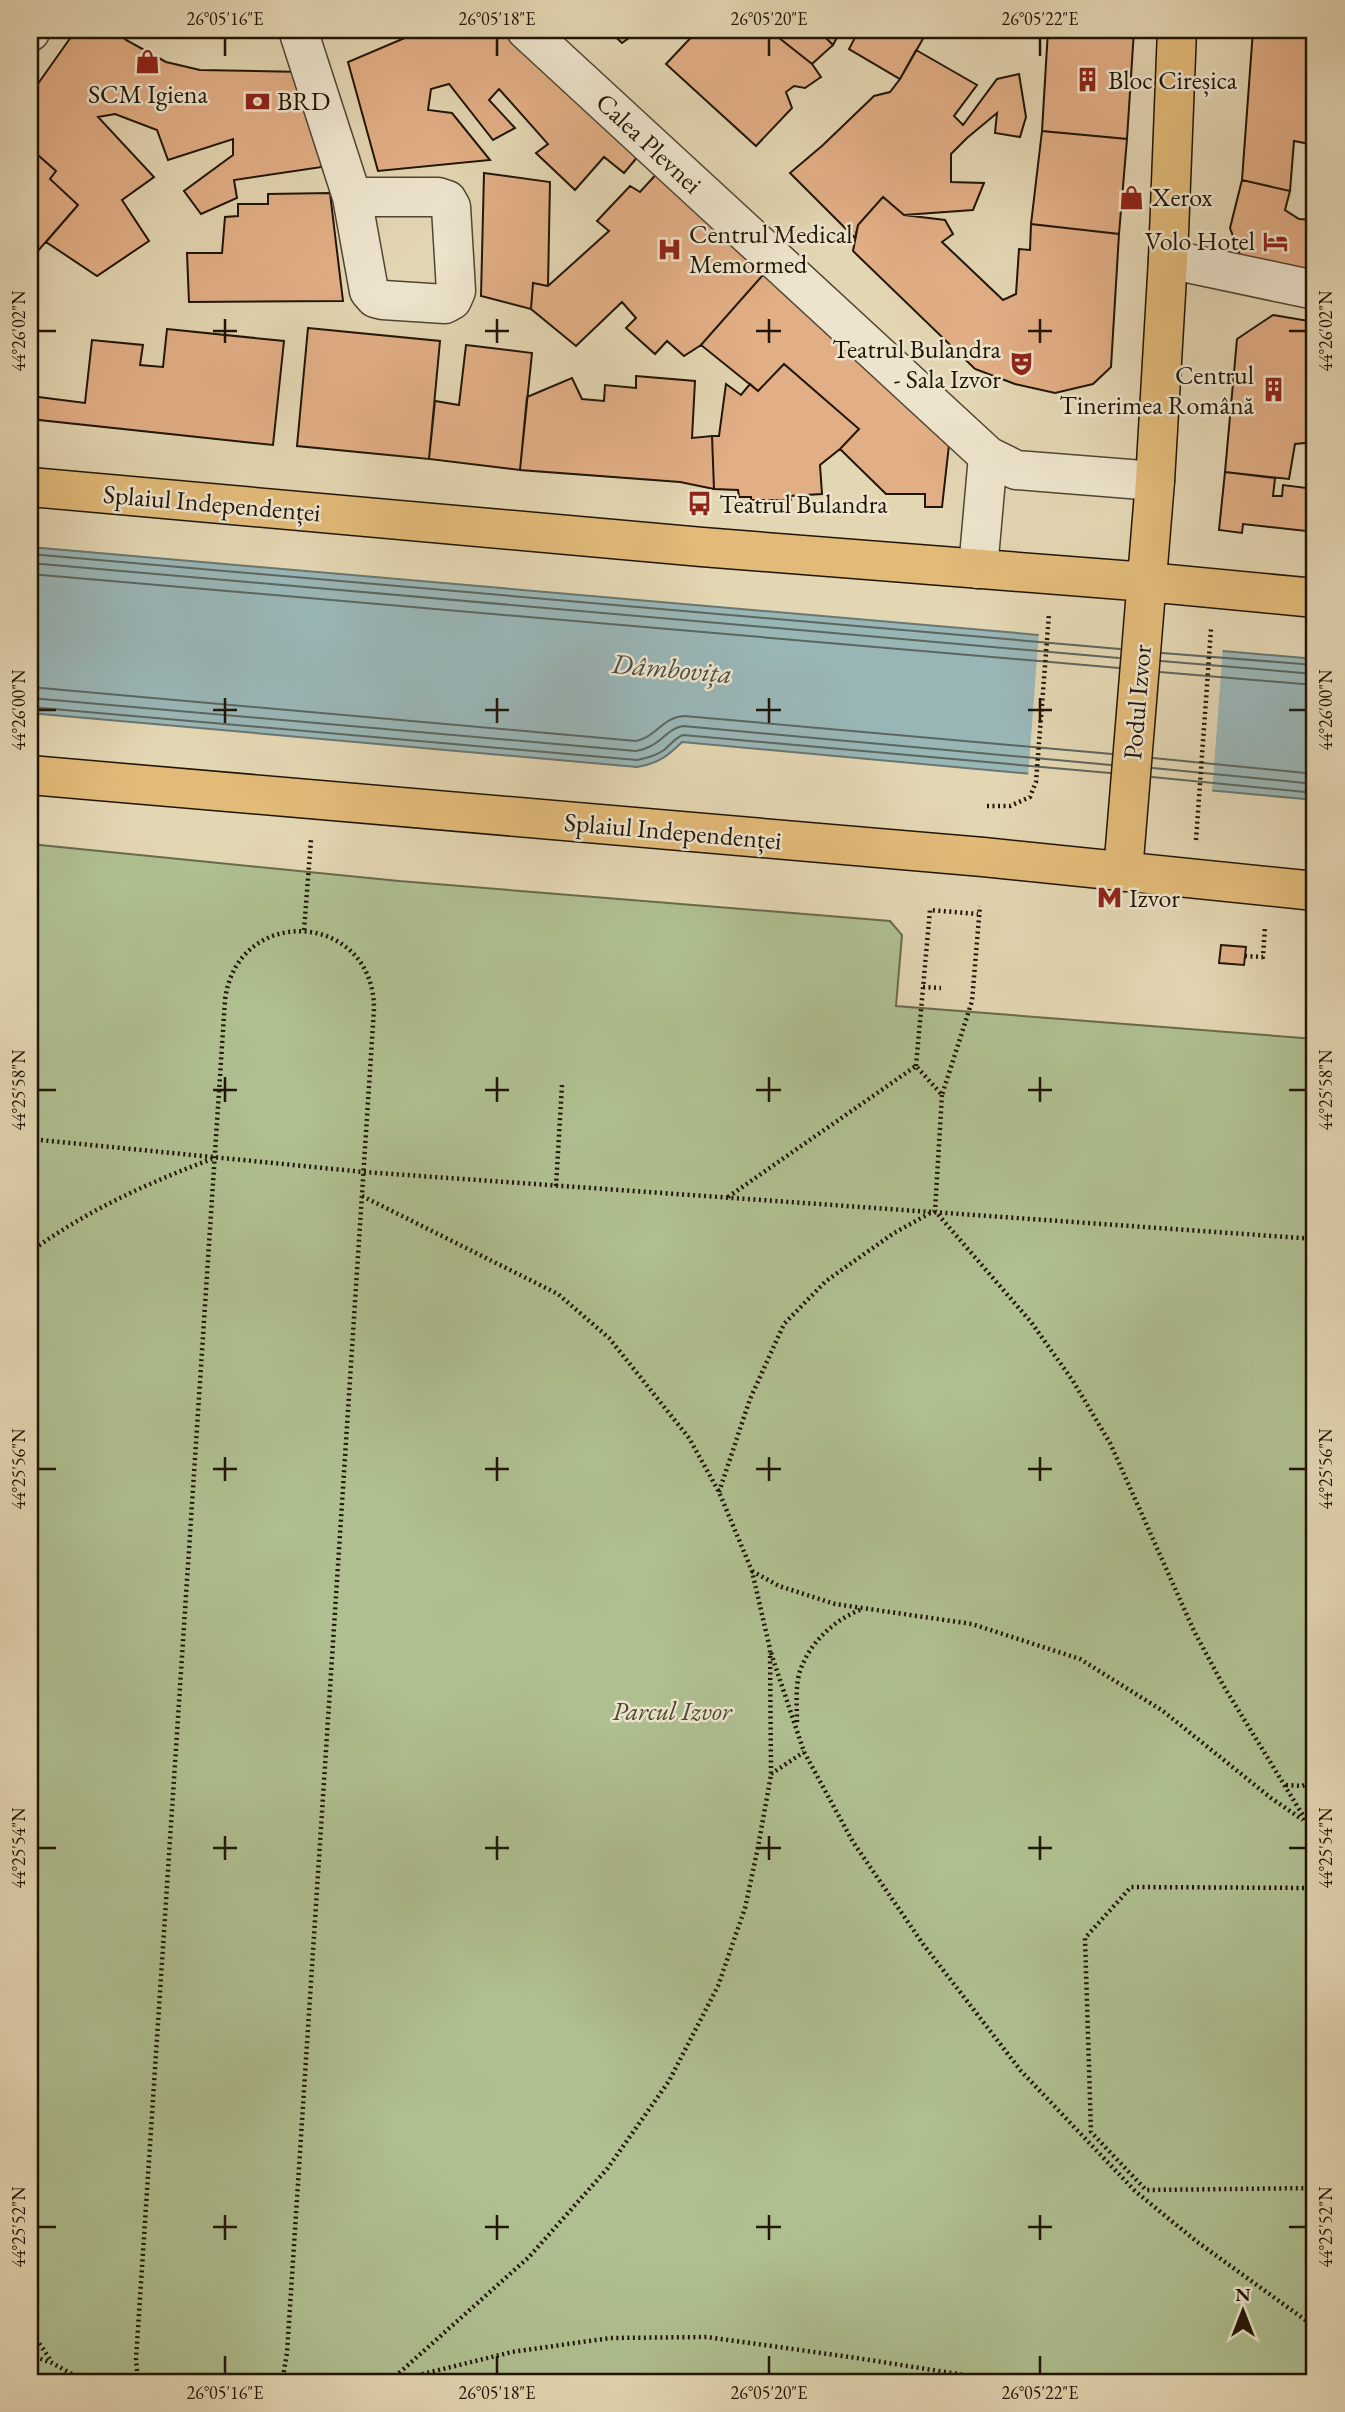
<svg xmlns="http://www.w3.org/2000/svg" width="1345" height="2412" viewBox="0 0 1345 2412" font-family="'EB Garamond',serif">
  <rect width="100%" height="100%" fill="#e3d6b2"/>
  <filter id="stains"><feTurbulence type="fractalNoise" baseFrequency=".00286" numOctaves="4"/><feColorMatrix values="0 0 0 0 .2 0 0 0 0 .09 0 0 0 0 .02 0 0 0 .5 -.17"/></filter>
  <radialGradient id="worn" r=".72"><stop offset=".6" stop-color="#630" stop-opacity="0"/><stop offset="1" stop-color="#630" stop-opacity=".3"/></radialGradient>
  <!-- green -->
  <path fill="#afbf90" stroke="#686a4c" stroke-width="2" d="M30 844 399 881 890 921 902 935 896 1006 1315 1039V2382H30Z"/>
  <!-- water -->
  <path fill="#99b6b7" stroke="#697671" stroke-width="2" d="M30 547 1315 659V800L682 742C668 756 657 764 637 767L30 713Z"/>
  <!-- pier -->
  <path fill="#e3d6b2" d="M1039 632 1223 647 1212 793 1028 777Z"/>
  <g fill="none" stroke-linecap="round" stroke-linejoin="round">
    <!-- shore -->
    <path stroke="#5c665f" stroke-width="2" d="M30 554 1120 649
      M30 563 1119 658
      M30 574 1119 668
      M1162 653 1315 665
      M1161 661 1315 674
      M1160 672 1315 685
      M30 687 636 741C656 737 663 717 684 716L1112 754
      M30 698 636 751C661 747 665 729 683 726L1111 765
      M30 707 637 760C647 758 656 756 664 750 671 744 675 738 683 735L1110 773
      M1153 758 1315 774
      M1153 768 1315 784
      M1152 777 1315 793"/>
  </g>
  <!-- building -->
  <path fill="#e2ae86" stroke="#201507" stroke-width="2" d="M76 30H115L126 40 166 62 200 70 304 72 322 167 234 180 237 198 201 214 184 191 233 155V139L168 160 157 130 115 114 98 117 154 177 122 200 149 241 97 276 46 242 78 205 50 179 56 171 30 148V95Z
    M420 30H513L645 148 624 173 604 157 575 190 536 153 548 144 499 89 489 100 515 128 493 140 449 84 431 89 428 110 452 113 490 160 378 171 348 62 414 34Z
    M608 30H640L622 43Z
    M698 30H769L812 64 821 77 805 88 794 86 786 92 792 108 756 146 666 64Z
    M769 30H818L833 45 812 64Z
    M818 30H841L833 45Z
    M859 30H928L900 79 849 49Z
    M1048 30H1134L1127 139 1042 131Z
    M1253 30H1315V145L1294 141 1290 191 1242 180Z
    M916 50 977 85 954 116 963 125 997 79 1019 74 1026 117 1020 137 995 133 997 113 967 138 951 154V182L984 183 973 210 904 215 883 197 858 225 855 238 790 173 823 145 874 96 890 92 900 79Z
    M1042 131 1127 139 1119 234 1031 224Z
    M30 148 56 171 50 179 78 205 30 260Z
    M661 169 769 268 701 345 684 356 667 341 655 354 626 328 636 318 622 302 576 346 531 309 533 283 548 286 609 231 597 221 630 186 640 192Z
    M484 173 550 182 548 286 533 283 531 309 481 296Z
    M1242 180 1290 191 1285 210 1299 219 1315 220V256L1310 278 1240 255 1230 228Z
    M330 193 343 301 189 302 187 253H222L225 217 238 216V204H268V194Z
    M883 197 904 215 945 220 953 234 942 242 1003 300 1016 294 1019 249 1030 250 1031 224 1119 234 1111 367 1093 384 1055 393 1015 384 975 369 853 251 858 225Z
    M769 268 950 436 942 507H925V494H886L840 449 859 429 784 364 758 391 701 345Z
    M1273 315 1315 322V442L1295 444 1289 479 1225 472 1237 339Z
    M308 328 440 341 429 459 297 446Z
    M167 329 284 341 273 445 30 419V396L85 403 92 340 143 345 140 365 163 367Z
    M466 345 532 353 520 470 429 459 435 401 459 405Z
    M784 364 859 429 840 449 820 465 822 494 790 496 791 500H751V497H739L738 490 714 489 712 436H719L726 384 741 395 750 384 758 391Z
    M636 376 695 381 692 438 712 436 714 489 680 482 520 470 527 397 572 378 582 399 604 401 605 385 636 388Z
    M1225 472 1275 478 1273 496H1282L1283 485 1314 489 1315 483V532L1243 524 1242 533 1219 530Z
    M1221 945 1246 947 1244 965 1219 963Z"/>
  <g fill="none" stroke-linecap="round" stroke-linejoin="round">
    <defs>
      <path id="minor" d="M298 30 352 197 369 291 375 298 383 300 445 304 452 300 456 291 451 207 447 200 438 197H352
        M526 30 988 456 1016 470 1155 481
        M30 32 31 30
        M1168 259 1315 290
        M978 569 988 456"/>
      <path id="major" d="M30 487 702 547 1147 582 1315 598
        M30 775 983 857 1315 891
        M1123 872 1155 481 1168 259 1177 30"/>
    </defs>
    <!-- minor casing -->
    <use href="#minor" stroke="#514532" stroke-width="41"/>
    <!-- major casing -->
    <use href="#major" stroke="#201507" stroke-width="41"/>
    <!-- path -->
    <path stroke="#201507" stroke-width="4.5" stroke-dasharray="2 3.5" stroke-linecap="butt" d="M987 806H1010L1030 797 1036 782 1049 614
      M1196 840 1211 629
      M304 930 311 840
      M1245 956 1263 957 1265 927
      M923 987 941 988
      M916 1066 930 910 978 914
      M942 1095 935 1211 1031 1322 1073 1381 1110 1443 1194 1631 1223 1685 1315 1835
      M30 1139 364 1172 1315 1239
      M556 1186 562 1085
      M362 1196 558 1294 609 1338 689 1438 719 1492 752 1571 770 1649 771 1775 758 1847 745 1908 718 1986 669 2081 607 2169 529 2257 389 2382
      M728 1197 916 1066 942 1095 972 1001 980 906
      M30 1252C86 1211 147 1183 212 1159
      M719 1492 750 1399 784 1324 826 1281 894 1233 934 1211
      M752 1571 779 1586 835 1604 972 1624 1080 1659 1163 1711 1271 1798 1303 1820
      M771 1653 804 1752 853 1842 923 1944 1021 2071 1135 2191 1196 2241 1315 2327
      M797 1722C797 1705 795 1687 800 1671 810 1642 834 1620 862 1609
      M771 1774 804 1752
      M1286 1785 1302 1786 1315 1781
      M1315 1888 1131 1887 1085 1938 1091 2132 1146 2190 1315 2188
      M30 2330 52 2362
      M30 2355 52 2363 86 2382
      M138 2382 136 2359 225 1000C237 903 374 911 374 1009L287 2353 282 2382
      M390 2382 512 2352 610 2338 707 2337 857 2358 1008 2382"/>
    <!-- minor -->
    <use href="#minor" stroke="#ede4cd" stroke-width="38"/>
    <!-- major -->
    <use href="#major" stroke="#e2bb79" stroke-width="38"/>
  </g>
  <!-- ticks -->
  <path fill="none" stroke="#201507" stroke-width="2.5" d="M225 38V56M497 38V56M769 38V56M1040 38V56M225 319V343M497 319V343M769 319V343M1040 319V343M38 331H56M213 331H237M485 331H509M756 331H781M1028 331H1052M1289 331H1306M225 698V723M497 698V723M769 698V723M1040 698V723M38 710H56M213 710H237M485 710H509M756 710H781M1028 710H1052M1289 710H1306M225 1077V1102M497 1077V1102M769 1077V1102M1040 1077V1102M38 1090H56M213 1090H237M485 1090H509M756 1090H781M1028 1090H1052M1289 1090H1306M225 1457V1481M497 1457V1481M769 1457V1481M1040 1457V1481M38 1469H56M213 1469H237M485 1469H509M756 1469H781M1028 1469H1052M1289 1469H1306M225 1836V1860M497 1836V1860M769 1836V1860M1040 1836V1860M38 1848H56M213 1848H237M485 1848H509M756 1848H781M1028 1848H1052M1289 1848H1306M225 2215V2240M497 2215V2240M769 2215V2240M1040 2215V2240M38 2227H56M213 2227H237M485 2227H509M756 2227H781M1028 2227H1052M1289 2227H1306M225 2356V2374M497 2356V2374M769 2356V2374M1040 2356V2374"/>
  <!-- icons -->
  <defs>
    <symbol id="shop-bare" viewBox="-9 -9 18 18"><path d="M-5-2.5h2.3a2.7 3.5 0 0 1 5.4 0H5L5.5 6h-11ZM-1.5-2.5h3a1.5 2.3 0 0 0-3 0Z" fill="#8f2418" stroke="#ede4cd" stroke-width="2.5" paint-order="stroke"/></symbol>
    <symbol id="building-bare" viewBox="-9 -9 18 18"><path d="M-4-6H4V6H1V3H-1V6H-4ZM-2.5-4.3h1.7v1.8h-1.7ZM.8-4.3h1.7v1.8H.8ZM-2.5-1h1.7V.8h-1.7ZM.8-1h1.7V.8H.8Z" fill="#8f2418" stroke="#ede4cd" stroke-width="2.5" paint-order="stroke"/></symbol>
    <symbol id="bank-bare" viewBox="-9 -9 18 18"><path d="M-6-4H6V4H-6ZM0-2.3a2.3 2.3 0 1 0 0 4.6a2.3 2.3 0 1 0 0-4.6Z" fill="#8f2418" stroke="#ede4cd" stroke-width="2.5" paint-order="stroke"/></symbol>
    <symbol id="hotel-bare" viewBox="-9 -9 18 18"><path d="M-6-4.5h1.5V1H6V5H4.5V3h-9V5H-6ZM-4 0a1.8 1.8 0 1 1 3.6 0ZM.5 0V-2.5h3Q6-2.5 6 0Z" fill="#8f2418" stroke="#ede4cd" stroke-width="2.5" paint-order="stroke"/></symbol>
    <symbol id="hospital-bare" viewBox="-9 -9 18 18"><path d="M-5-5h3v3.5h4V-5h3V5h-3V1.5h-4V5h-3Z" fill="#8f2418" stroke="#ede4cd" stroke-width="2.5" paint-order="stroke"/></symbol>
    <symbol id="theatre-bare" viewBox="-9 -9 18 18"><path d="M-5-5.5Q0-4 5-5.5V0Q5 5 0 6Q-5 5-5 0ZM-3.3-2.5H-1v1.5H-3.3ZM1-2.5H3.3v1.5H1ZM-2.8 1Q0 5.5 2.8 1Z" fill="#8f2418" stroke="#ede4cd" stroke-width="2.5" paint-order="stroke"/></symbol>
    <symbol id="bus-bare" viewBox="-9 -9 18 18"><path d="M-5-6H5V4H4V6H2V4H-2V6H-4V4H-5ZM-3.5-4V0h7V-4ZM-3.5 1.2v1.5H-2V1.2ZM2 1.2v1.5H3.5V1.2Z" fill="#8f2418" stroke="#ede4cd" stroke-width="2.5" paint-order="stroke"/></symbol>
    <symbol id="metro-bare" viewBox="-9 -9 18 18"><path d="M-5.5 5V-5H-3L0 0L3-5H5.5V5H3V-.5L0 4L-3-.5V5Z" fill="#8f2418" stroke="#ede4cd" stroke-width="2.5" paint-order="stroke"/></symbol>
  </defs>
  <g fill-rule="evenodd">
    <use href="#shop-bare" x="130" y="44" width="35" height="35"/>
    <use href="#building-bare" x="1070" y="62" width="35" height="35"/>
    <use href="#bank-bare" x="240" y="84" width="35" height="35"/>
    <use href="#shop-bare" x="1114" y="180" width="35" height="35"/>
    <use href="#hotel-bare" x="1258" y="224" width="35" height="35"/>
    <use href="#hospital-bare" x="652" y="232" width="35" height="35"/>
    <use href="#theatre-bare" x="1004" y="346" width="35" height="35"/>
    <use href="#building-bare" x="1256" y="372" width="35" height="35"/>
    <use href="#bus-bare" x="682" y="486" width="35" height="35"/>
    <use href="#metro-bare" x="1092" y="880" width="35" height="35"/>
  </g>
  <g text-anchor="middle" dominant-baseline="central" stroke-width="5" stroke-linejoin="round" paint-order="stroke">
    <!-- poi labels -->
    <g font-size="26" fill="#201507" stroke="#ede4cd" text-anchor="start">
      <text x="1108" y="80">Bloc Cireșica</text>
      <text x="148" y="94" text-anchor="middle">SCM Igiena</text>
      <text x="277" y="101">BRD</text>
      <text x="1152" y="197">Xerox</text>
      <text x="689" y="234">Centrul Medical<tspan x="689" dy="30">Memormed</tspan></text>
      <text x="1255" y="241" text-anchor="end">Volo Hotel</text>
      <text x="1001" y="349" text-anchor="end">Teatrul Bulandra<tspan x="1001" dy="30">- Sala Izvor</tspan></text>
      <text x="1254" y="375" text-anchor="end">Centrul<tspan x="1254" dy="30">Tinerimea Română</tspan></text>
      <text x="719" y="504">Teatrul Bulandra</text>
      <text x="1129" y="898">Izvor</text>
    </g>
    <!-- street labels -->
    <g font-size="26" fill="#201507" stroke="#ede4cd">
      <text transform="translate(649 143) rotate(43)">Calea Plevnei</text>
      <text transform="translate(212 503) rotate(5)">Splaiul Independenței</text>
      <text transform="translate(1137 702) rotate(-85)">Podul Izvor</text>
      <text transform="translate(673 831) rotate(5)">Splaiul Independenței</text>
    </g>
    <!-- park labels -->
    <g font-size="26" font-style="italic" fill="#4b4830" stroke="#ede4cd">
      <text x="672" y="1711">Parcul Izvor</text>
    </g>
    <!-- water labels -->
    <g font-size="28" font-style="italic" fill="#4a4d45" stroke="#ede4cd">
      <text transform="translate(672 668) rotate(5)">Dâmbovița</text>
    </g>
  </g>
  <!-- margin -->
  <rect width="1345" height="2412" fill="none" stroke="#e3d6b2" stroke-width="77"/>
  <!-- north arrow -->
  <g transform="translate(1243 2311)" stroke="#ede4cd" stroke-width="5" paint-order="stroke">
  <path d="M0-5L12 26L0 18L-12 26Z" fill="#201507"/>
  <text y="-10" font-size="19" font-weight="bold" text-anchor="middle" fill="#201507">N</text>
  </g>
  <rect x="38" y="38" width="1268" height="2336" fill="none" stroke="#201507" stroke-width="2.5"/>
  <g font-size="18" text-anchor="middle" fill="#201507">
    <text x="225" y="25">26°05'16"E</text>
    <text x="497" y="25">26°05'18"E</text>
    <text x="769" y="25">26°05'20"E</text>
    <text x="1040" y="25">26°05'22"E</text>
    <text transform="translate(19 331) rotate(-90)" y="6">44°26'02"N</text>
    <text transform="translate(1326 331) rotate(-90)" y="6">44°26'02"N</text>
    <text transform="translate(19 710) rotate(-90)" y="6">44°26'00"N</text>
    <text transform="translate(1326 710) rotate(-90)" y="6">44°26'00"N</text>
    <text transform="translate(19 1090) rotate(-90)" y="6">44°25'58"N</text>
    <text transform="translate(1326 1090) rotate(-90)" y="6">44°25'58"N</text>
    <text transform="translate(19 1469) rotate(-90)" y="6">44°25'56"N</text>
    <text transform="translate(1326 1469) rotate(-90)" y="6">44°25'56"N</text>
    <text transform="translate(19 1848) rotate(-90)" y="6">44°25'54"N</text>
    <text transform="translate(1326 1848) rotate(-90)" y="6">44°25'54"N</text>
    <text transform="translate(19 2227) rotate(-90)" y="6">44°25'52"N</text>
    <text transform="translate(1326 2227) rotate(-90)" y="6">44°25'52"N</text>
    <text x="225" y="2399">26°05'16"E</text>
    <text x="497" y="2399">26°05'18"E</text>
    <text x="769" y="2399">26°05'20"E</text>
    <text x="1040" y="2399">26°05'22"E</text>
  </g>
  <rect width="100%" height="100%" filter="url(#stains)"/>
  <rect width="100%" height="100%" fill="url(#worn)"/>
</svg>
